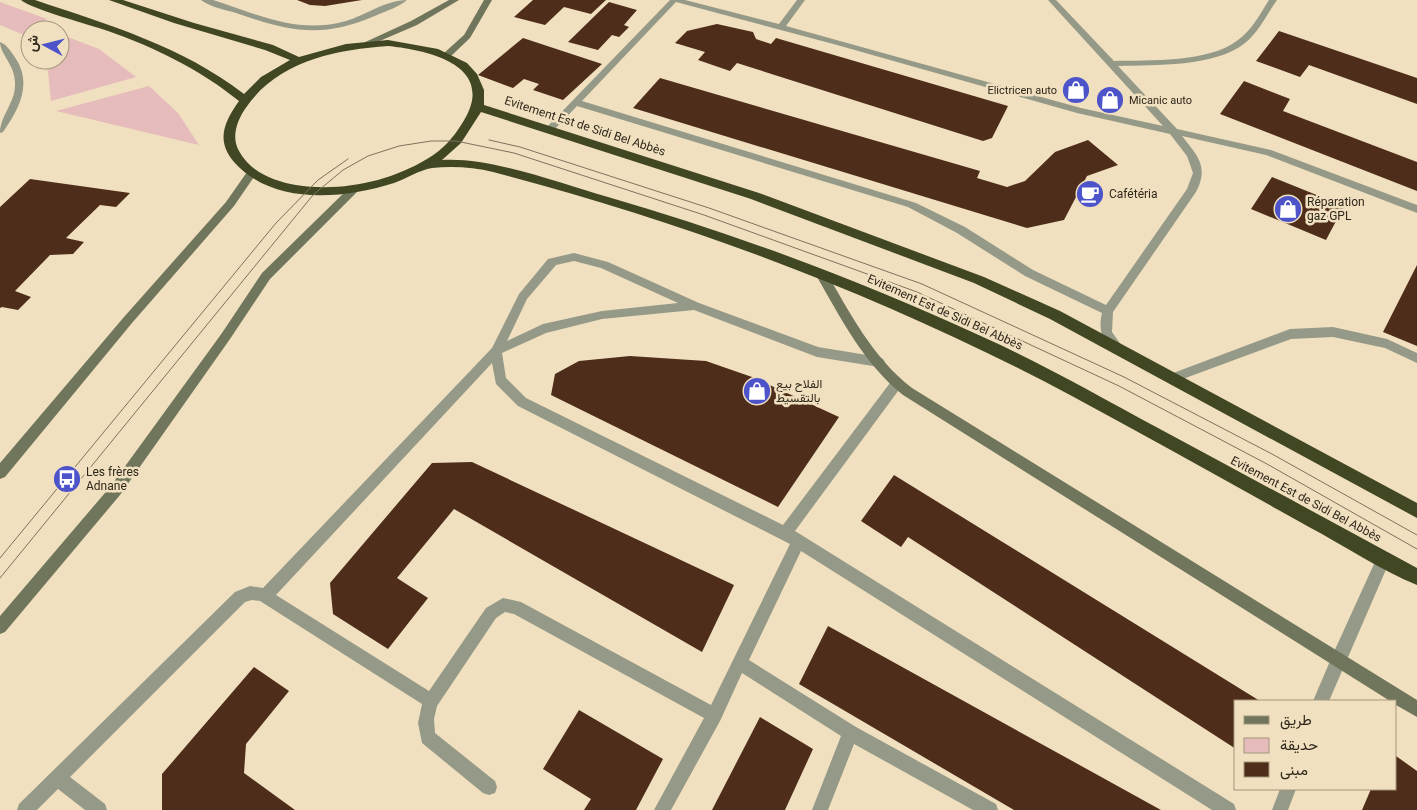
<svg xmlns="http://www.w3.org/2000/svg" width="1417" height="810" viewBox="0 0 1417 810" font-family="Roboto,Vazirmatn,sans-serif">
  <rect width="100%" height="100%" fill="#f1e0bf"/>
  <!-- green -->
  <path fill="#e6bbbc" d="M0 2 47 19 24 35 0 25Z
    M60 34 99 49 136 77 51 101 48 71 41 60H60Z
    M149 86 178 113 199 145 56 111Z"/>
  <!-- building -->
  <path fill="#4e2d1a" d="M297 0H362L325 6 310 5Z
    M533 0H606L591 14 564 7 545 25 514 17Z
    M609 2 637 10 624 25 629 27 619 37 612 35 598 50 568 42Z
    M717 24 753 32 756 39 771 44 776 38 1008 106 992 138 983 141 737 63 730 71 698 60 705 52 675 43 687 31Z
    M1279 31 1417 78V104L1309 65 1300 77 1256 61Z
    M523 38 602 64 563 100 533 90 539 84 524 79 513 88 478 75Z
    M660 78 980 171 977 178 1007 187 1025 181 1055 152 1088 140 1118 165 1087 176 1064 220 1027 228 633 108Z
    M1244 81 1290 99 1283 111 1417 162V191L1220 114Z
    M1272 177 1344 206 1326 240 1251 209Z
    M30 179 130 193 116 207 100 205 66 238 84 242 73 254 50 255 15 291 31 297 18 310 2 307 0 308V207Z
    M1417 265V346L1383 332Z
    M630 356 706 361 752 377 839 417 778 507 551 395 555 374 579 361Z
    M472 462 734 585 702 652 454 509 397 578 428 598 388 649 333 614 330 583 432 463Z
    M894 475 1260 701H1236V749L908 537 901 547 861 521Z
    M828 626 1161 810H1014L799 684Z
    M254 667 289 691 246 744 244 773 295 810H162V774Z
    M579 710 663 759 636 810H584L591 799 543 769Z
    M760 717 813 749 785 810H712Z
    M1396 756 1417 771V810H1362L1371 789H1396Z"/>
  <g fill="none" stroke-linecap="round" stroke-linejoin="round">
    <!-- lane -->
    <path fill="#959987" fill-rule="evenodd" d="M1333 327 1387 339 1417 353V363L1385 348 1333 337 1291 339 1172 383 1168 381 1166 378 1168 375 1290 329Z"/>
    <!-- street -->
    <path fill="#959987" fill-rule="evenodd" d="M201 0H213C256 14 300 35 346 21 366 15 386 0 407 0 399 7 386 11 377 15 322 39 290 32 236 13 226 10 210 7 201 0Z
      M670 0H685L779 24 797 0H805L786 26 1081 108 1163 126 1048 0H1056L1114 61C1149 60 1209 63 1238 40 1252 30 1260 14 1269 0H1277C1267 14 1259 32 1245 43 1216 67 1154 65 1118 66L1177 129 1271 150 1417 205V213L1266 155 1182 136C1198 156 1209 167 1196 192L1113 312 1112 332 1124 349 1122 352 1118 354C1102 348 1098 328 1102 313L1025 276 957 233 908 207 577 106 552 132H546V128ZM676 2 837 45 1077 113 1170 134 1187 156 1193 173 1187 189 1106 305 1033 270 965 227 916 203 582 101Z
      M0 42C7 45 10 50 14 56 33 82 20 108 3 132L0 133C0 116 15 103 15 85 16 65 0 55 0 42Z
      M574 253 608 262 699 303 818 347 879 357 883 359 885 362 883 365 879 367 817 357 694 310 602 319 546 333 502 353 506 378 526 398 783 525 893 379H901L903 383 901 387 795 531 1234 804 1236 810H1212L801 551 749 660 856 727 996 804 998 810H973L854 744 828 810H812L841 736 742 673 720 721 671 810H654L704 718 514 614 505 612 496 618 437 706 434 719 435 733 495 781 497 787 495 793 489 795 483 793 422 743 418 723 422 704 260 601 252 600 245 602 70 777 105 804 107 810H85L58 789 37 810H17L19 804 235 592 250 586 263 588 492 348 519 294 548 259ZM574 261 601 268 678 303 602 311 543 324 507 341 527 299 556 265ZM492 363 496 384 518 406 790 544 711 705 521 602 503 598 486 608 429 691 276 595Z
      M1384 551 1389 553 1391 558 1329 701H1313L1333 654 1379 553Z
      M1280 789H1296L1288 810H1272Z"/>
    <!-- secondary -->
    <path fill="#70765c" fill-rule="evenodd" d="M449 0H459L417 25 368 46 361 44 411 21Z
      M484 0H492L470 38 450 57H444V53L464 35Z
      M251 171 256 174 234 206 132 323 5 477 0 479V463L124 317 226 202 247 172Z
      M355 185 360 188 359 190 270 279 230 339 120 495 5 632 0 634V616L110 487 222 333 262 273 351 186Z
      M822 271 826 272C850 313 873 358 912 388L1417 700V717L1396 705V701H1390L903 395C864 364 840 317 816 275Z"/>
    <!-- highway -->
    <path fill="#414722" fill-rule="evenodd" d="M21 0H35C109 25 182 46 244 94L261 77 290 60 265 50 174 23 109 0H123L194 23 273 45 299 57 346 44 388 40 438 49 467 63 477 74 484 90V105L759 193 984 277 1060 311 1417 503V518L1050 319 974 283 751 199 481 112 461 143 442 160C492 157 559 183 608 197 736 234 862 281 983 337 1043 364 1100 397 1158 428 1245 475 1331 521 1417 568V585C1382 571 1343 545 1309 527 1230 483 1150 438 1070 395 888 298 693 224 493 172 474 167 451 166 432 168 419 170 406 179 394 183 343 199 273 206 234 162 215 140 225 121 239 101 199 69 156 48 108 31 91 25 31 9 21 0ZM388 46C429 50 498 66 463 122 453 138 444 149 427 159 389 182 340 192 296 185 274 181 250 172 239 151 231 137 237 121 245 109 277 61 334 50 388 46Z"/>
    <!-- tram -->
    <path stroke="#7d725d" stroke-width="1" d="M489 140 520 147 709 208 922 284 1124 377 1272 454 1417 535
      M0 558 276 223 318 180 348 159
      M0 578 313 195 343 170 368 156 399 146 431 141H456L514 153 704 215 917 292 1119 386 1267 464 1417 549"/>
  </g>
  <!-- icons -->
  <defs>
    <symbol id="shop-disc" viewBox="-11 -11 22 22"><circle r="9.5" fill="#4d54ca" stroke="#f1e0bf"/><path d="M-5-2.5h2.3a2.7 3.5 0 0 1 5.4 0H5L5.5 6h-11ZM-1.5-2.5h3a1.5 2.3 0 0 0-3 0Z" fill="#fff"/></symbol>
    <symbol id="cafe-disc" viewBox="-11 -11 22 22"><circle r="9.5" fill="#4d54ca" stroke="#f1e0bf"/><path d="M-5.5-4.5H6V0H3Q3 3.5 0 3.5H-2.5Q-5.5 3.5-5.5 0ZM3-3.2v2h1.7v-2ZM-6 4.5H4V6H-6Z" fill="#fff"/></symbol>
    <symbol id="bus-disc" viewBox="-11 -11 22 22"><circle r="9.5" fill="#4d54ca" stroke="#f1e0bf"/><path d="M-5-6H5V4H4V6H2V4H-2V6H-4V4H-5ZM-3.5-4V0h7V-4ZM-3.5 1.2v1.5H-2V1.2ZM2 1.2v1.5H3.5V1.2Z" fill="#fff"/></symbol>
  </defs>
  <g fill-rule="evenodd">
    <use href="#shop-disc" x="1060" y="74" width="32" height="32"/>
    <use href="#shop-disc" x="1094" y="84" width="32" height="32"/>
    <use href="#cafe-disc" x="1074" y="178" width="32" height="32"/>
    <use href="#shop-disc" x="1272" y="193" width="32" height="32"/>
    <use href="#shop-disc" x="741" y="375" width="32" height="32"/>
    <use href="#bus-disc" x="51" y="463" width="32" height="32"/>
  </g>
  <g text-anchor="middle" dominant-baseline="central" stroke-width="5" stroke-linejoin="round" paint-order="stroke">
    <!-- far-poi labels -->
    <g font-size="11" fill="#2e271b" stroke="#f1e0bf" text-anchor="end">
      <text x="1057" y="90">Elictricen auto</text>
      <text x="1129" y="100" text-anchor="start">Micanic auto</text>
    </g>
    <!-- street labels -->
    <g font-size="12" fill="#2e271b" stroke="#f1e0bf">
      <text transform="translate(585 126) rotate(18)">Evitement Est de Sidi Bel Abbès</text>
      <text transform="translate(945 312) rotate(24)">Evitement Est de Sidi Bel Abbès</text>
      <text transform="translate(1306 499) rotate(28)">Evitement Est de Sidi Bel Abbès</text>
    </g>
    <!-- poi labels -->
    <g font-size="12" fill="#2e271b" stroke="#f1e0bf" text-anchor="start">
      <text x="1109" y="194">Cafétéria</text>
      <text x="1307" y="202">Réparation<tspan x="1307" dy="14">gaz GPL</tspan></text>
      <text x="776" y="384">الفلاح بيع<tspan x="776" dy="14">بالتقسيط</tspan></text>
      <text x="86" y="472">Les frères<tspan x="86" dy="14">Adnane</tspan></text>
    </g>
  </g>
  <!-- legend -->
  <rect x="1234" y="700" width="162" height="90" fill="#f1e0bf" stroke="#a3967d"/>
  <rect x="1244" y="716" width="25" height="8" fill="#70765c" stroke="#a3967d"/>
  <text x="1280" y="725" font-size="15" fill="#2e271b">طريق</text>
  <rect x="1244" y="738" width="25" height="15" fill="#e6bbbc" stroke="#a3967d"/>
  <text x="1280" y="750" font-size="15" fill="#2e271b">حديقة</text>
  <rect x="1244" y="762" width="25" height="15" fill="#4e2d1a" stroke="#a3967d"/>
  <text x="1280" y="775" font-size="15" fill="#2e271b">مبنى</text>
  <!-- north arrow -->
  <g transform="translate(45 45) rotate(277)"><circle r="24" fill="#f1e0bf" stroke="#a3967d"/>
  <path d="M0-4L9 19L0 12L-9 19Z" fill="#4d54ca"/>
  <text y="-8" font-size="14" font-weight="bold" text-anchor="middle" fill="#2e271b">ش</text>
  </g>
</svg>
